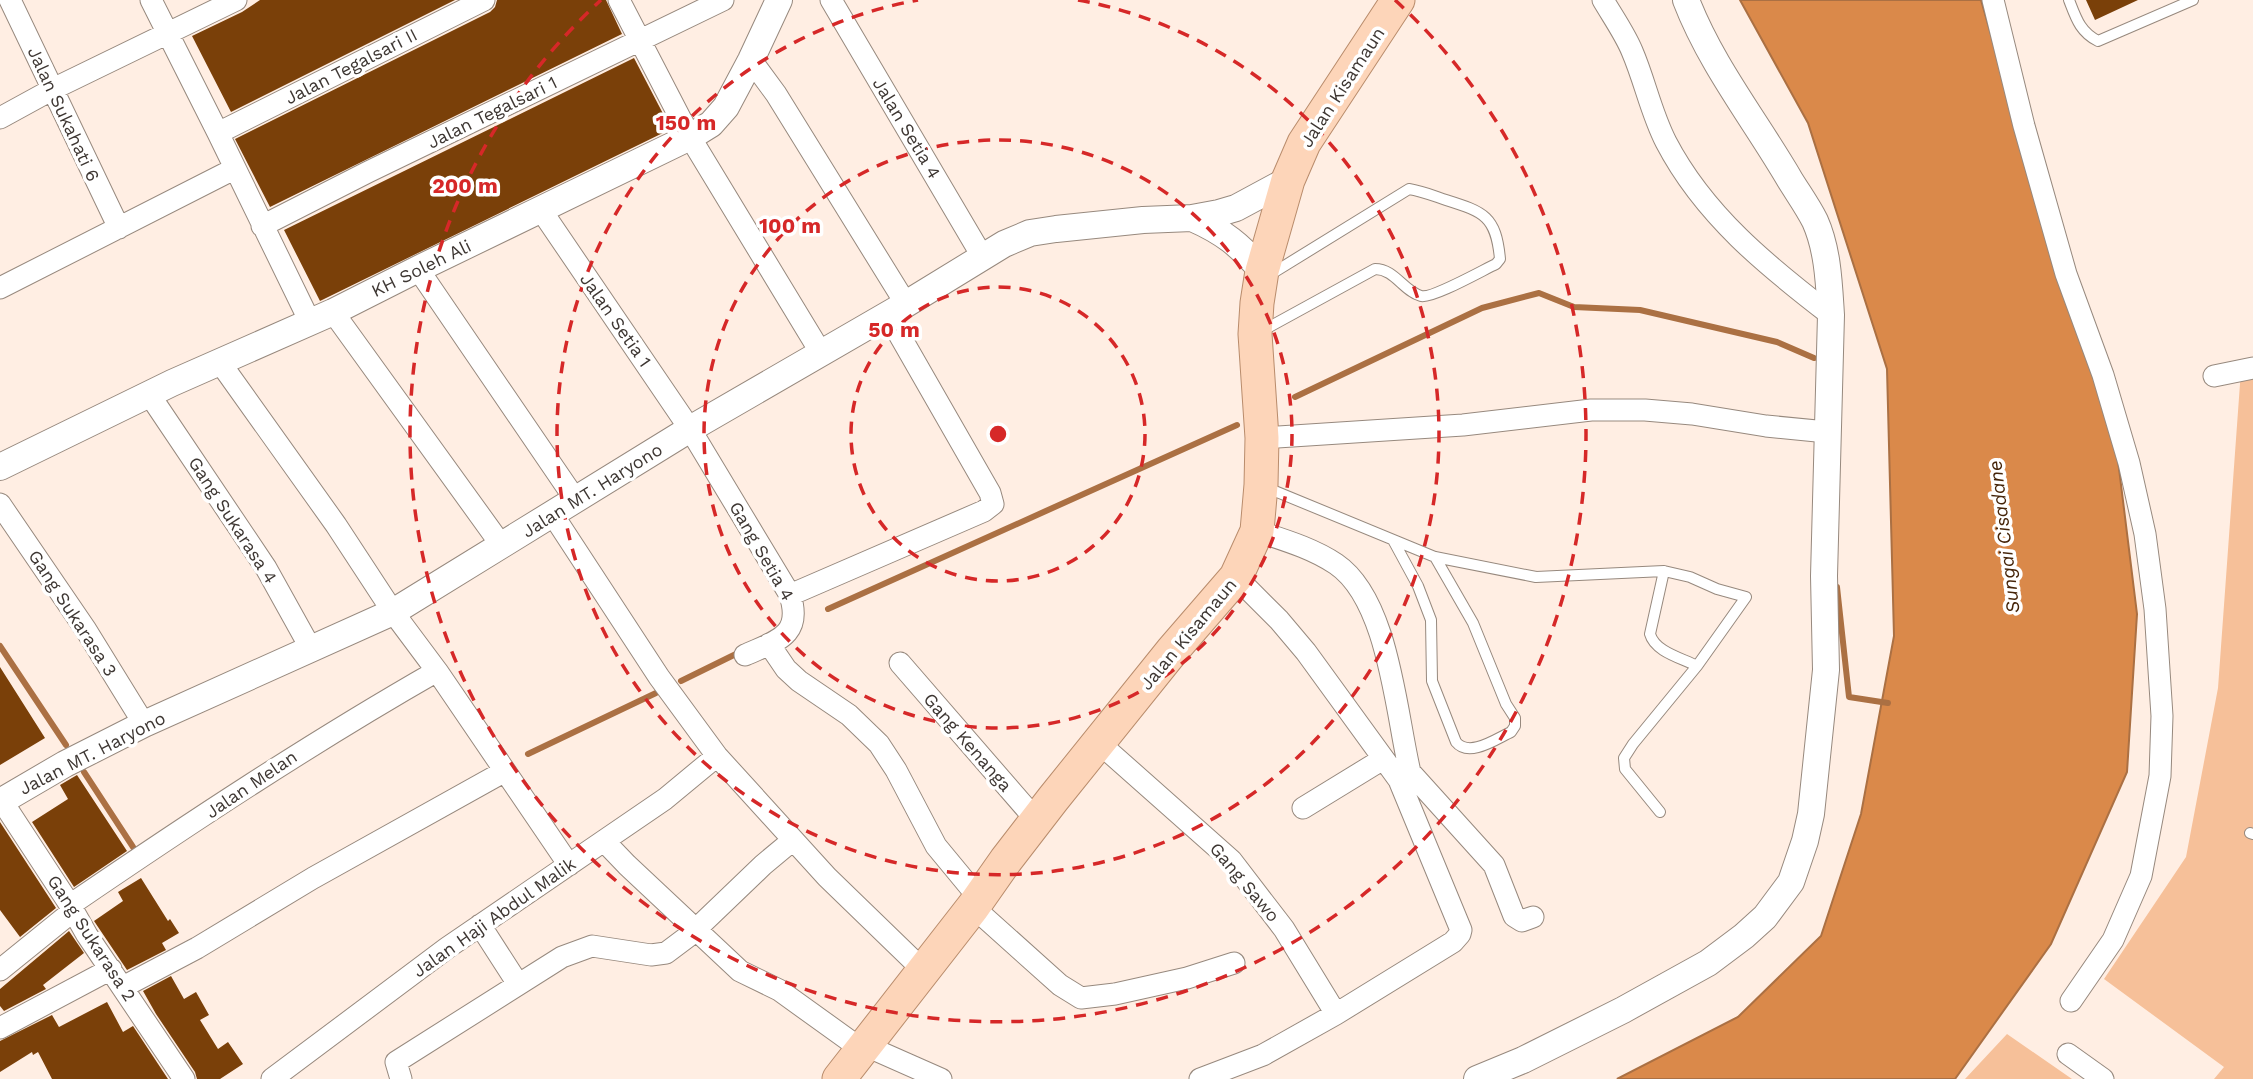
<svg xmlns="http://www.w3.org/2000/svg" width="2253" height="1079" viewBox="0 0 2253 1079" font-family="'Work Sans',sans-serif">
  <rect width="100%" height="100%" fill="#ffeee3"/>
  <!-- green -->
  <path fill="#f6c099" d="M2253 368V1079H2214L2224 1067 2104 979 2186 857 2218 688 2241 370Z
    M2007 1034 2072 1079H1965Z"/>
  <!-- water -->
  <path fill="#da894a" stroke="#ab7043" stroke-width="2" d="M1740 0H1981L2065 290 2111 404 2137 614 2127 772 2051 944 1955 1079H1617L1738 1017 1821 936 1861 814 1894 636 1887 369 1808 123Z"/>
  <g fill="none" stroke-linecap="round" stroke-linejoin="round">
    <!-- stream -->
    <path stroke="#ab7043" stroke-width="6" d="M1295 397 1482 308 1539 293 1574 307 1640 310 1777 342 1814 358
      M1837 587 1849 697 1888 703
      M828 609 1237 425
      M0 646 66 745
      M681 681 742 651
      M528 754 656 693
      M84 772 133 847"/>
  </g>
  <!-- building -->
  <path fill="#7a4009" d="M260 0H455L231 112 192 36 242 12Z
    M497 0H606L622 34 270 207 235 139 490 12 495 7Z
    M2086 0H2138L2095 20Z
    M634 58 671 129 320 301 284 230Z
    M0 667 45 738 0 765Z
    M77 775 127 851 74 887 32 822 68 799 60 785Z
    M0 822 56 908 20 937 0 910Z
    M141 878 168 921 170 919 179 933 162 943 166 950 127 970 94 921 123 901 118 892Z
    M69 931 84 953 43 985 46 989 4 1011 0 1006V989Z
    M171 976 184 999 196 992 209 1015 200 1020 218 1049 228 1042 243 1064 220 1079H197L195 1072 156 1014 143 991Z
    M107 1002 123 1032 133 1026 168 1079H52L38 1052 33 1055 32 1052 0 1072V1041L52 1015 59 1027Z"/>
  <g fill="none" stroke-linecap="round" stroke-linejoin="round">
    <defs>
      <path id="service" d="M2069 0C2076 18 2080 32 2098 41L2193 0
        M1260 332 1375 269C1395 269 1403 291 1421 296 1432 299 1483 270 1496 264L1500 259C1496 216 1484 212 1446 200 1434 196 1422 191 1409 189L1268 276
        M1265 487 1435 557 1536 577 1664 571 1690 577 1717 589 1746 597 1697 666 1633 744 1624 758 1625 769 1660 812
        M1393 540 1418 586 1431 620 1432 681 1456 742C1469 758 1496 739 1511 732L1515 726V718L1506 704 1473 623 1435 557
        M1664 571 1650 634C1655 652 1682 658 1697 666
        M2250 833 2253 834"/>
      <path id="minor" d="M10 0 119 228
        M151 0 218 133 310 322
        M619 0 690 137 821 353
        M831 0 982 256
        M1603 0C1613 17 1625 34 1632 51 1645 81 1651 113 1666 142 1704 215 1767 266 1831 315
        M1993 0 2024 126 2066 274 2103 375 2129 463 2145 534 2155 609 2162 716 2160 776 2141 876 2113 940 2071 1001
        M751 60 776 94 906 304
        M0 118 53 89 236 0
        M218 133 484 0
        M541 210 690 429 790 595C803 636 776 641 745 655
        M262 226 368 172 723 0
        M418 269 575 499
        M0 288 234 169
        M333 312 502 546
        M219 361 336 525 393 612 437 671 569 865
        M2214 376 2253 368
        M149 394 266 568 311 649
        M1262 438 1463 425 1591 410H1645L1692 414 1766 426 1827 432
        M0 504 86 630 144 724
        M553 515 659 677 717 756 827 877 924 971
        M1257 531C1284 540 1312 548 1336 564 1389 600 1396 714 1410 772L1399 780
        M790 595 984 511 993 504 990 493 888 315
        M769 644 786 669 799 681 849 715 879 744 896 770 936 846 979 898
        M900 663 1037 821
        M1098 742 1231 860 1284 929 1336 1014
        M1410 772 1494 865 1514 916 1522 921 1533 917
        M0 798 70 905 87 935 184 1079
        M1303 808 1383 759
        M604 841 627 865 740 971 779 990 861 1049
        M70 905C190 823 311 743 437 671
        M973 907 1060 985 1081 998 1115 994 1187 978 1234 963
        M480 925 518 984
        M0 970 73 911
        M123 987 197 948 313 878 505 771
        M0 1028 111 969
        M864 1045 941 1079
        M2068 1054 2103 1079
        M272 1079 447 948 665 799 717 756
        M401 1079 396 1062 562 957 592 946 651 955 666 953 690 935 763 865 793 840
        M1200 1079 1263 1055 1336 1014 1453 942 1460 934 1461 930 1399 780 1306 652 1279 620 1236 577"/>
      <path id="tertiary" d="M1192 218C1224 232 1240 245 1262 271
        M0 467 172 383 333 312 418 269 690 137 711 124 726 107 751 60 779 0
        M0 802 65 764 144 724 393 612 690 429 906 304 1004 244 1030 233 1056 229 1143 220 1192 218 1219 213 1236 208 1288 180
        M1477 1079 1523 1060 1623 1010 1708 963 1744 936 1765 917 1791 882 1805 841 1811 814 1826 670 1824 576 1831 315C1829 284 1828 250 1815 221 1808 207 1798 193 1790 180 1755 120 1711 65 1686 0"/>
      <path id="primary" d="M839 1079 973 907 1006 860 1053 799 1172 651 1236 577 1257 531 1261 485 1262 438 1255 334 1257 303 1262 271 1288 180 1304 143 1398 0"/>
    </defs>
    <!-- service casing -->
    <use href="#service" stroke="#97897e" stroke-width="12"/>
    <!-- minor casing -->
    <use href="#minor" stroke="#97897e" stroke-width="23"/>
    <!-- tertiary casing -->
    <use href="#tertiary" stroke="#97897e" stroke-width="28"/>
    <!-- primary casing -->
    <use href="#primary" stroke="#b98c6c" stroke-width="35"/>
    <!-- service -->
    <use href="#service" stroke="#fff" stroke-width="10"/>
    <!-- minor -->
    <use href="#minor" stroke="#fff" stroke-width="21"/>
    <!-- tertiary -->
    <use href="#tertiary" stroke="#fff" stroke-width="26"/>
    <!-- primary -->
    <use href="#primary" stroke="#fdd5b9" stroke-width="33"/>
  </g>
  <!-- distance rings -->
  <g fill="none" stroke="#d62828" stroke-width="3.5" stroke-dasharray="12 9">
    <circle cx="998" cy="434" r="147"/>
    <circle cx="998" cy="434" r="294"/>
    <path d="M1078 0A441 441 0 1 1 918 0"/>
    <path d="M1395 0A588 588 0 1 1 601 0"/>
  </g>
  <g text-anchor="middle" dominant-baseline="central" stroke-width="7" stroke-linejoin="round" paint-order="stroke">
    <!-- street labels -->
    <g font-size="18" fill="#3e3733" stroke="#fff">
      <text transform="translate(351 66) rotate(-27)">Jalan Tegalsari II</text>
      <text transform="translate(1342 87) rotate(-57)">Jalan Kisamaun</text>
      <text transform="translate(492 112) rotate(-26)">Jalan Tegalsari 1</text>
      <text transform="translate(64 114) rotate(65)">Jalan Sukahati 6</text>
      <text transform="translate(907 128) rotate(59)">Jalan Setia 4</text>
      <text transform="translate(421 268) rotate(-26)">KH Soleh Ali</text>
      <text transform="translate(616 320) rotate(55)">Jalan Setia 1</text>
      <text transform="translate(592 490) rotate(-32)">Jalan MT. Haryono</text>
      <text transform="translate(233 520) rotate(57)">Gang Sukarasa 4</text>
      <text transform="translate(762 551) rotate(60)">Gang Setia 4</text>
      <text transform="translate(73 613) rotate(57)">Gang Sukarasa 3</text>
      <text transform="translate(1188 634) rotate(-50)">Jalan Kisamaun</text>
      <text transform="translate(968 742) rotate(49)">Gang Kenanga</text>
      <text transform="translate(92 753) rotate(-27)">Jalan MT. Haryono</text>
      <text transform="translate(251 784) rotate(-34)">Jalan Melan</text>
      <text transform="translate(1245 882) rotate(50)">Gang Sawo</text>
      <text transform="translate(494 917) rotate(-35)">Jalan Haji Abdul Malik</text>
      <text transform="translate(92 938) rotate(57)">Gang Sukarasa 2</text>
    </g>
    <!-- water labels -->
    <g font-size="19" font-style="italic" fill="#452409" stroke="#fff">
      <text transform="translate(2004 537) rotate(-97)">Sungai Cisadane</text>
    </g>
  </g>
  <circle cx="998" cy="434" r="10" fill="#d62828" stroke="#fff" stroke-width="3.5"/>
  <g font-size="21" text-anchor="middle" font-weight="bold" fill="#d62828" stroke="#fff" stroke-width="7" stroke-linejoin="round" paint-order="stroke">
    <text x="686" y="130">150 m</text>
    <text x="465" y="193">200 m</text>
    <text x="790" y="233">100 m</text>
    <text x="894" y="337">50 m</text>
  </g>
</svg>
